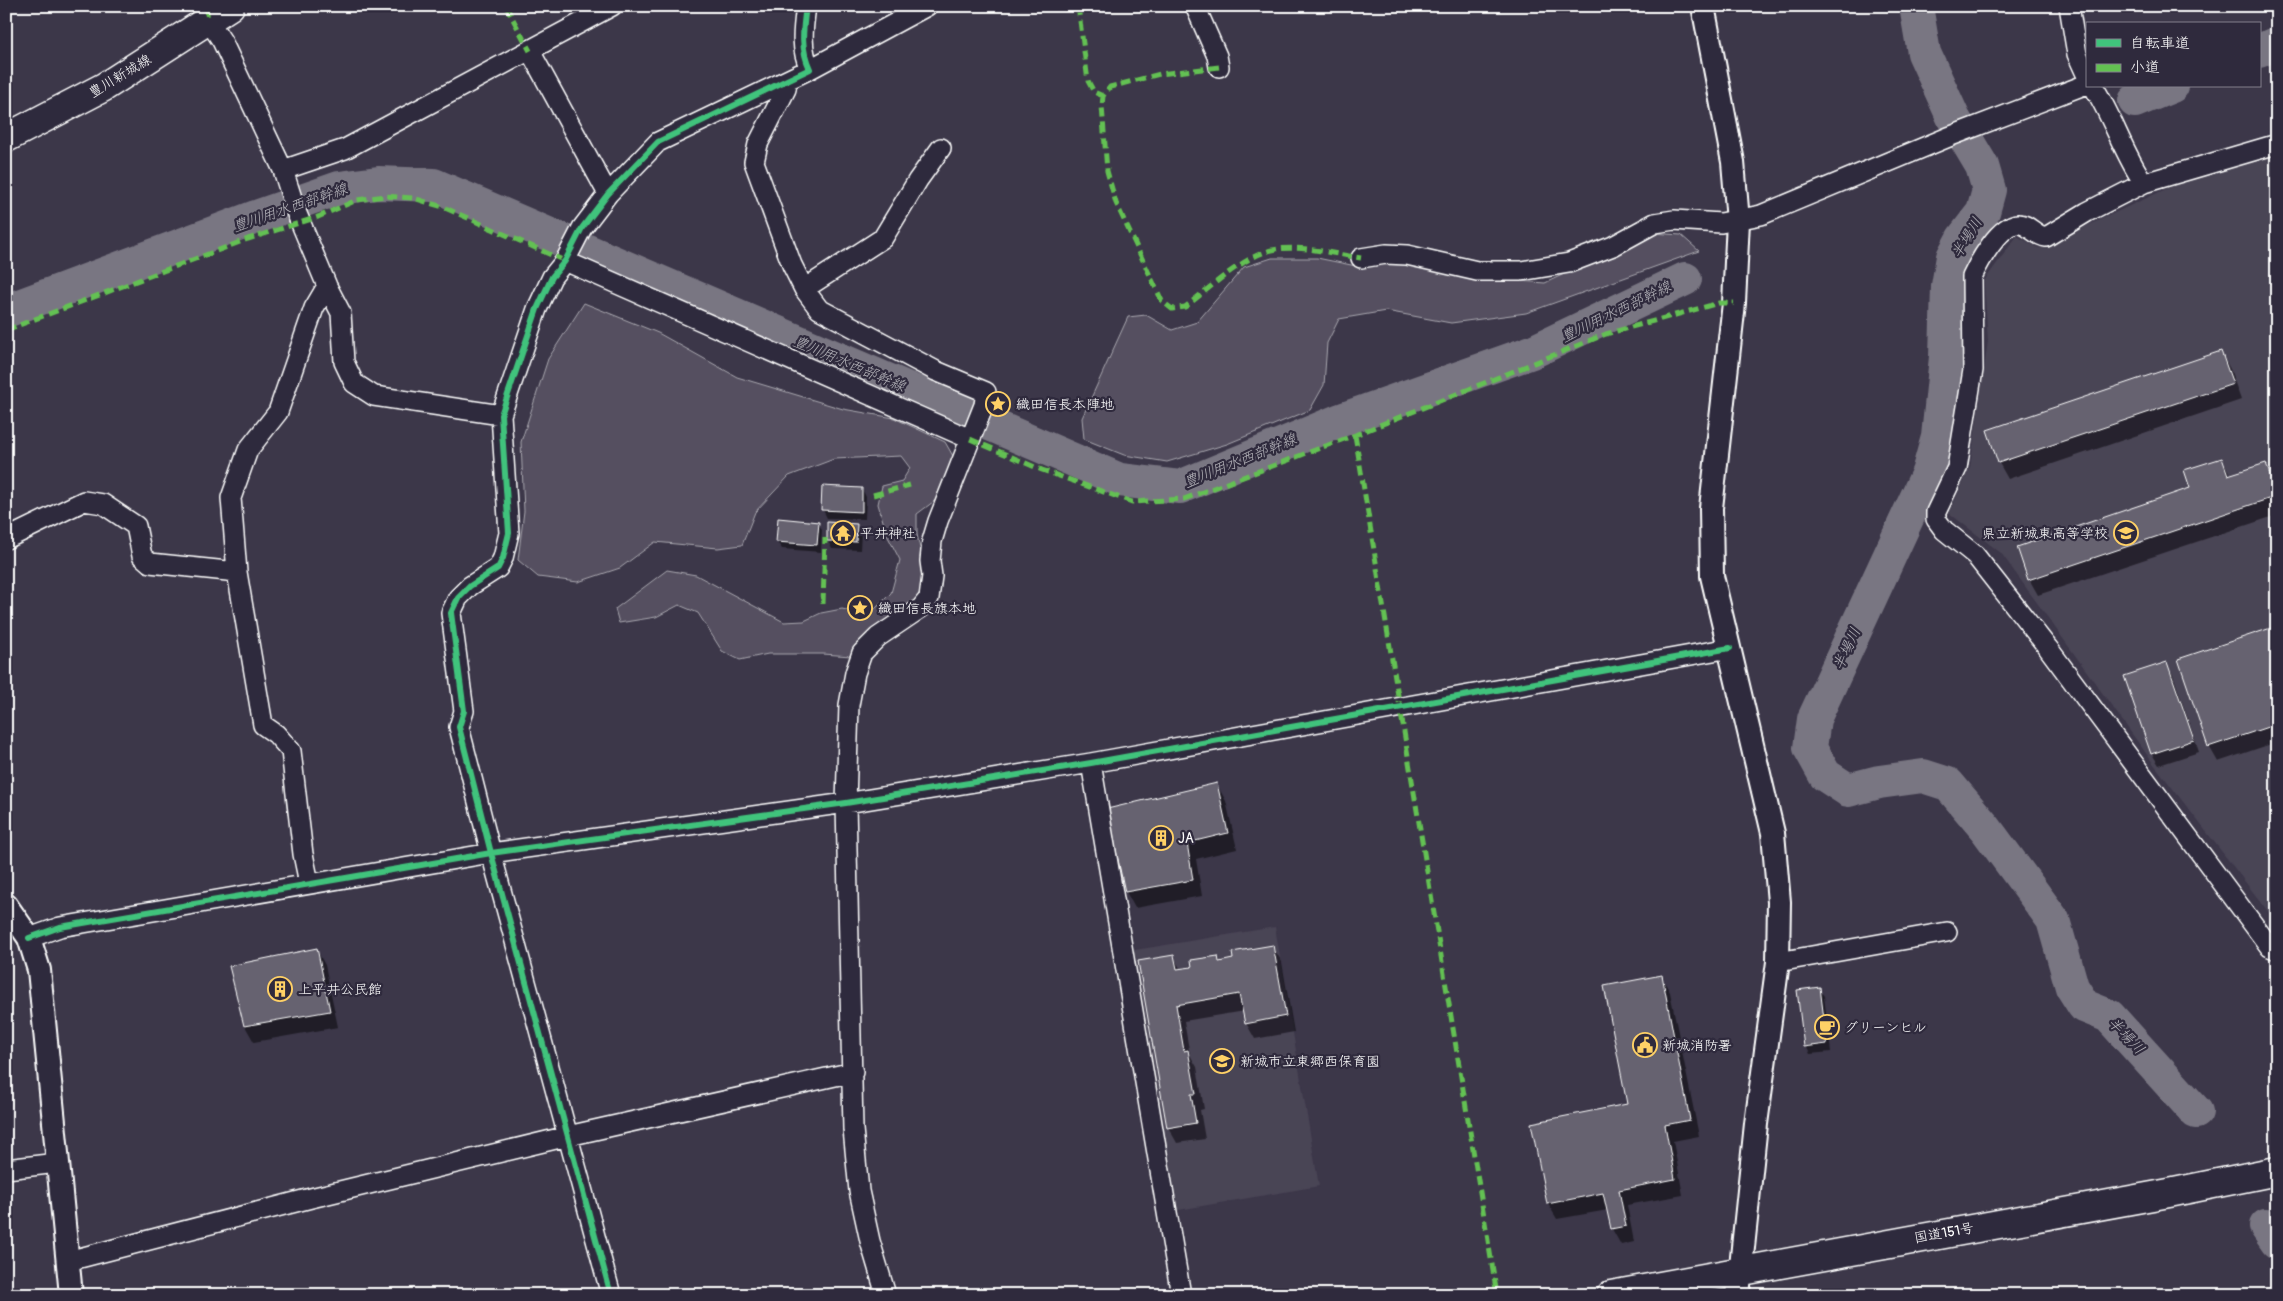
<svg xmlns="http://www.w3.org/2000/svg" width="2283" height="1301" viewBox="0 0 2283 1301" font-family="Pangolin,'Klee One',sans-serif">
  <rect width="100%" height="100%" fill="#3c3749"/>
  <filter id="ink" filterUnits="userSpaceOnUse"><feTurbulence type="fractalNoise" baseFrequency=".02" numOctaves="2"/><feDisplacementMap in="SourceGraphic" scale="10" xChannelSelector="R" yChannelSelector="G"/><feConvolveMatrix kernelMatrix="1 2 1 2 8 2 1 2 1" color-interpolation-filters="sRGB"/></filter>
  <g filter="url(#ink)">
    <!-- built -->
    <path fill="#494455" d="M2277 154V923L2153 763 2001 553 1949 513 1970 467 1988 341 1984 281 2017 236 2039 248 2181 182Z
      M1275 927 1319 1186 1173 1211 1129 951Z"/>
    <!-- green -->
    <path fill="#555060" stroke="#aaa8b0" d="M1652 233 1681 235 1699 251 1526 313 1451 323 1386 311 1339 319 1327 343 1324 385 1310 410 1227 444 1167 462 1124 455 1084 439 1082 418 1128 317 1146 315 1172 330 1197 322 1244 267 1272 258H1317L1361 267 1382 258 1481 278 1545 283Z
      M584 303 658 333 737 377 843 409 894 418 945 442 953 456 937 499 917 514V534L924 568 919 595 902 613 851 656 823 654H768L740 660 722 651 698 613 679 605 656 617 619 623 615 609 667 570 696 575 784 622 804 621 821 613 842 609 869 615 891 593 900 560 887 535 878 504 882 486 902 481 910 468 901 456 834 459 789 476 755 512 742 545 718 548 655 542 620 568 578 582 538 577 518 560 524 511 521 442 548 359Z"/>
    <!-- shadow -->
    <path fill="#0007" d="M2122 6H2153V8H2123Z
      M2221 353 2230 369 2241 400 2008 479 1999 463 1989 431Z
      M2222 459 2231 476 2265 464 2277 487V515L2038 595 2029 579 2192 489Z
      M862 489 866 497 865 519 827 518 823 510Z
      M818 523 822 530 821 552 782 549 777 542Z
      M856 525 861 532 860 550 832 549 828 541Z
      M2277 627V742L2218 762 2209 746Z
      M2166 663 2173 675 2199 752 2159 765 2152 754 2126 677Z
      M1217 785 1226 801 1237 849 1196 859 1202 896 1135 908 1126 892Z
      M1273 947 1282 962 1294 1032 1255 1039 1246 1023 1244 1011 1184 1021 1190 1055 1197 1067 1204 1109 1200 1110 1205 1139 1177 1143 1168 1127 1173 956 1181 970 1193 968 1217 957 1221 963 1235 960Z
      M316 949 325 965 338 1027 254 1042 245 1026 230 967Z
      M1661 976 1670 992 1699 1136 1673 1141 1683 1195 1627 1205 1634 1242 1621 1245 1612 1229 1608 1210 1557 1219 1548 1204 1628 1105Z
      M1819 989 1824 996 1831 1052 1810 1054 1806 1046Z"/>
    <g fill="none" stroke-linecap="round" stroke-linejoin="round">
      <!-- river -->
      <path stroke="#797682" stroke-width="34" d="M1916 6 1924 53 1954 119 1982 166 1989 190 1983 212 1963 238 1953 257 1948 286 1946 357 1938 437 1928 473 1814 719 1810 748 1825 775 1848 790 1879 782 1923 776 1948 784 1986 829 2053 920 2072 987 2084 1006 2109 1016 2196 1112
        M2259 51 2277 43
        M2135 101 2172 86
        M6 311 256 217 339 188 378 183 434 185 1120 480 1180 487 1341 420 1532 352 1685 279
        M2266 1226 2277 1242"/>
    </g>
    <!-- building -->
    <path fill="#666270" stroke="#fff" d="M2221 351 2233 384 1998 463 1987 430Z
      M2222 458 2228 475 2266 463 2277 496 2028 580 2017 547 2190 488 2184 470Z
      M822 486 862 488V512L821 510Z
      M778 518 819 522 817 545 776 542Z
      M827 522 857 524 856 542 827 541Z
      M2277 626V724L2208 747 2178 659Z
      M2167 662 2194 740 2151 754 2124 676Z
      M1217 783 1228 833 1187 843 1193 880 1125 892 1107 809Z
      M1273 945 1286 1016 1245 1024 1239 994 1176 1005 1184 1051 1188 1050 1196 1094H1191L1196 1123 1167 1128 1138 961 1174 955 1177 969 1192 967 1191 960 1218 956 1219 962 1233 959 1232 952Z
      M317 948 330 1011 244 1026 229 966Z
      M1662 975 1690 1120 1665 1125 1675 1179 1619 1190 1626 1226 1611 1229 1603 1193 1547 1204 1531 1123 1627 1104 1604 986Z
      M1820 987 1827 1044 1804 1047 1797 990Z"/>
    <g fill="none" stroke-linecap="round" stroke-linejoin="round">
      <defs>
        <path id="minor" d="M1195 6 1217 56 1219 67
          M2069 6 2077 54 2087 76
          M208 20 222 41 283 170 297 214 327 286 341 313 344 362 354 383 374 396 501 415
          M530 51 608 194
          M810 69 927 6
          M787 81 786 89 758 144 754 162 792 265 804 289 819 309 936 371 986 392 984 405 938 521 932 541 930 561 932 576 929 598 921 608 878 637 862 653 855 673 849 705 846 803 853 1129 859 1191 870 1241 886 1295
          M2093 86C2113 117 2123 153 2144 183
          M2277 144 2144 183 2087 212 2046 237C2035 236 2028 223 2018 224 1999 225 1979 262 1972 277L1973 370 1957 468 1936 512V519L1944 530 1975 555 2048 648 2270 947 2277 950
          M283 170 345 149 612 6
          M1361 258 1386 254 1407 255 1477 271H1521L1569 263 1613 246 1655 223 1674 220 1721 223 1761 215 1951 136 2087 84
          M565 261 970 439
          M804 289 883 238 918 180 941 148
          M6 539 84 501 103 504 136 526 142 556 150 563 237 572
          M1091 763 1181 1295
          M309 883 303 854 291 751 276 734 263 725 237 572 231 498 248 450 278 412 314 308 327 286
          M29 938 60 927 491 853 846 803 1091 763 1730 648
          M1778 962 1947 932
          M6 1169 57 1163
          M68 1261 311 1198 568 1136 853 1072
          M611 1295 491 853 459 727 464 711 451 613 458 598 470 586 498 568 503 558 509 533 501 415 537 309 552 277 565 261 582 228 608 194 658 142 810 69C800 48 803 29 806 6"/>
        <path id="tertiary" d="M1703 6 1733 162 1738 221 1734 303 1711 508 1712 576 1773 833 1779 902 1778 962 1756 1124 1738 1295
          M6 905 29 938 39 970 71 1295"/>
        <path id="primary" d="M6 138 104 87 230 6"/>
        <path id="trunk" d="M1611 1295 2169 1193 2277 1171"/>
      </defs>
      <!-- minor casing -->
      <use href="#minor" stroke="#fff" stroke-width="22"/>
      <!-- tertiary casing -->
      <use href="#tertiary" stroke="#fff" stroke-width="26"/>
      <!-- primary casing -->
      <use href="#primary" stroke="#fff" stroke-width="31"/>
      <!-- trunk casing -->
      <use href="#trunk" stroke="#fff" stroke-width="31"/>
      <!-- minor -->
      <use href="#minor" stroke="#2f2a3d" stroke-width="19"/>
      <!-- tertiary -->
      <use href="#tertiary" stroke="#2f2a3d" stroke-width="22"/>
      <!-- primary -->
      <use href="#primary" stroke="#2f2a3d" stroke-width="28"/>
      <!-- trunk -->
      <use href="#trunk" stroke="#2f2a3d" stroke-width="28"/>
      <!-- quiet -->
      <path stroke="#63c152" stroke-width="5" stroke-dasharray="10 5" stroke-linecap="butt" d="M206 6 208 20
        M506 6 530 51
        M1078 6 1088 81 1094 92 1103 96
        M1219 67 1160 74 1110 87 1103 96 1102 106 1107 171 1116 203 1162 301 1172 309 1185 307C1209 289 1242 257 1272 250 1300 244 1333 254 1361 258
        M6 330 248 239 318 217 357 200 385 196 413 198 443 207 565 261
        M1355 435 1497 1295
        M970 439 1042 470 1132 502 1184 499 1355 435 1606 334 1719 303H1734
        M873 495 910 485
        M823 604 825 538"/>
      <defs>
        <path id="cycleway" d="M29 938 60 927 491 853 846 803 1091 763 1730 648
          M611 1295 491 853 459 727 464 711 451 613 458 598 470 586 498 568 503 558 509 533 501 415 537 309 552 277 565 261 582 228 608 194 658 142 810 69C800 48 803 29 806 6"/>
      </defs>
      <!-- cycleway casing -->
      <use href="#cycleway" stroke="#2f2a3d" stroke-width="9"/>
      <!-- cycleway -->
      <use href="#cycleway" stroke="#40c37c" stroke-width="6"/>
    </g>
  </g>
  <!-- icons -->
  <defs>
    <symbol id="sight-ring" viewBox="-11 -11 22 22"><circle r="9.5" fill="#2f2a3d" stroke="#ffd166" stroke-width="1.5"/><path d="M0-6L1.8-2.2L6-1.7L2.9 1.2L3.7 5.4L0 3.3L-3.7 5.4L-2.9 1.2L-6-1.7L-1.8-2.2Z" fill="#ffd166"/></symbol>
    <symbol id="temple-ring" viewBox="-11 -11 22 22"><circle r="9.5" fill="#2f2a3d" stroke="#ffd166" stroke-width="1.5"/><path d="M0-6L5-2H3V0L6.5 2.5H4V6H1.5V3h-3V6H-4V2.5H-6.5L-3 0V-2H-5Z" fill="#ffd166"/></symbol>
    <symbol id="school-ring" viewBox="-11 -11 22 22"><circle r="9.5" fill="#2f2a3d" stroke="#ffd166" stroke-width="1.5"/><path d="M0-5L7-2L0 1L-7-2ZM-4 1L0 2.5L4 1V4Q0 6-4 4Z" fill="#ffd166"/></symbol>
    <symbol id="building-ring" viewBox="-11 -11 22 22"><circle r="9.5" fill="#2f2a3d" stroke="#ffd166" stroke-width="1.5"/><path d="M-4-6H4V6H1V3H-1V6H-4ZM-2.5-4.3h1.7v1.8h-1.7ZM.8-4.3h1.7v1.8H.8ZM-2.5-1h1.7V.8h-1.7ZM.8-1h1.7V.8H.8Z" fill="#ffd166"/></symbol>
    <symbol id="cafe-ring" viewBox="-11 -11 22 22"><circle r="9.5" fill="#2f2a3d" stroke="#ffd166" stroke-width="1.5"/><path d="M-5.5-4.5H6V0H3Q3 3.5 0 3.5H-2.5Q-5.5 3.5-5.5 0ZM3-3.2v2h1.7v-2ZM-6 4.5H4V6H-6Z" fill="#ffd166"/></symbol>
    <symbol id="civic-ring" viewBox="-11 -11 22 22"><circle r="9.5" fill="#2f2a3d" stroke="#ffd166" stroke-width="1.5"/><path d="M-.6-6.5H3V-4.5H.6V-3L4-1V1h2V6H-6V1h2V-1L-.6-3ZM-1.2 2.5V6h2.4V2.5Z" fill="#ffd166"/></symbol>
  </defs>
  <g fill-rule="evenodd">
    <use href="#sight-ring" x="984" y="390" width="28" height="28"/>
    <use href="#temple-ring" x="829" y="519" width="28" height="28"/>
    <use href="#school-ring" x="2112" y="519" width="28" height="28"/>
    <use href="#sight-ring" x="846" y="594" width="28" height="28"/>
    <use href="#building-ring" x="1147" y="824" width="28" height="28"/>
    <use href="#building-ring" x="266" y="975" width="28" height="28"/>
    <use href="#cafe-ring" x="1813" y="1013" width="28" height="28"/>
    <use href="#civic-ring" x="1631" y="1031" width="28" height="28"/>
    <use href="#school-ring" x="1208" y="1047" width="28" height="28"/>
  </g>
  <g text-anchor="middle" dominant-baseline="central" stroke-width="4.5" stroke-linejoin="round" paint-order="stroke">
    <!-- street labels -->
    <g font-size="14" fill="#fff" stroke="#2f2a3d">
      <text transform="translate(120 76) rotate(-31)">豊川新城線</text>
      <text transform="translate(1944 1233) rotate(-10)">国道151号</text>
    </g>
    <!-- poi labels -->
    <g font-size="14" fill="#fff" stroke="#2f2a3d" text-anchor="start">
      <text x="1016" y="404">織田信長本陣地</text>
      <text x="860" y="533">平井神社</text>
      <text x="2108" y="533" text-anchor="end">県立新城東高等学校</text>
      <text x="878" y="608">織田信長旗本地</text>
      <text x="1178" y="838">JA</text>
      <text x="298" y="989">上平井公民館</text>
      <text x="1844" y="1027">グリーンヒル</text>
      <text x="1662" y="1045">新城消防署</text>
      <text x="1240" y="1061">新城市立東郷西保育園</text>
    </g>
    <!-- water labels -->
    <g font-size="15" font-style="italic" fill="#b5b4ba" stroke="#2f2a3d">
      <text transform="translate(290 208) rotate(-19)">豊川用水西部幹線</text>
      <text transform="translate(1967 238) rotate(-59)">半場川</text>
      <text transform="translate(1616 312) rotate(-26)">豊川用水西部幹線</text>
      <text transform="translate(849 364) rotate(23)">豊川用水西部幹線</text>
      <text transform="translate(1240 461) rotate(-22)">豊川用水西部幹線</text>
      <text transform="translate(1847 649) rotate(-65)">半場川</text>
      <text transform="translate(2126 1036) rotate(46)">半場川</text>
    </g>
  </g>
  <!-- margin -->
  <rect width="2283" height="1301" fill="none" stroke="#2f2a3d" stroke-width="25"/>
  <rect x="12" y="12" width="2258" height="1276" fill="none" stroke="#fff" stroke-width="2" filter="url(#ink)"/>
  <!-- legend -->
  <rect x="2086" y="22" width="175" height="65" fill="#2f2a3d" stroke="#827f8b"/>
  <rect x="2096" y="39" width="25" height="8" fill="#40c37c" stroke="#827f8b"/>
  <text x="2130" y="48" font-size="15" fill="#ffffff">自転車道</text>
  <rect x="2096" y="64" width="25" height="8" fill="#63c152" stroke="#827f8b"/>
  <text x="2130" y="72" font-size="15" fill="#ffffff">小道</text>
</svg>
